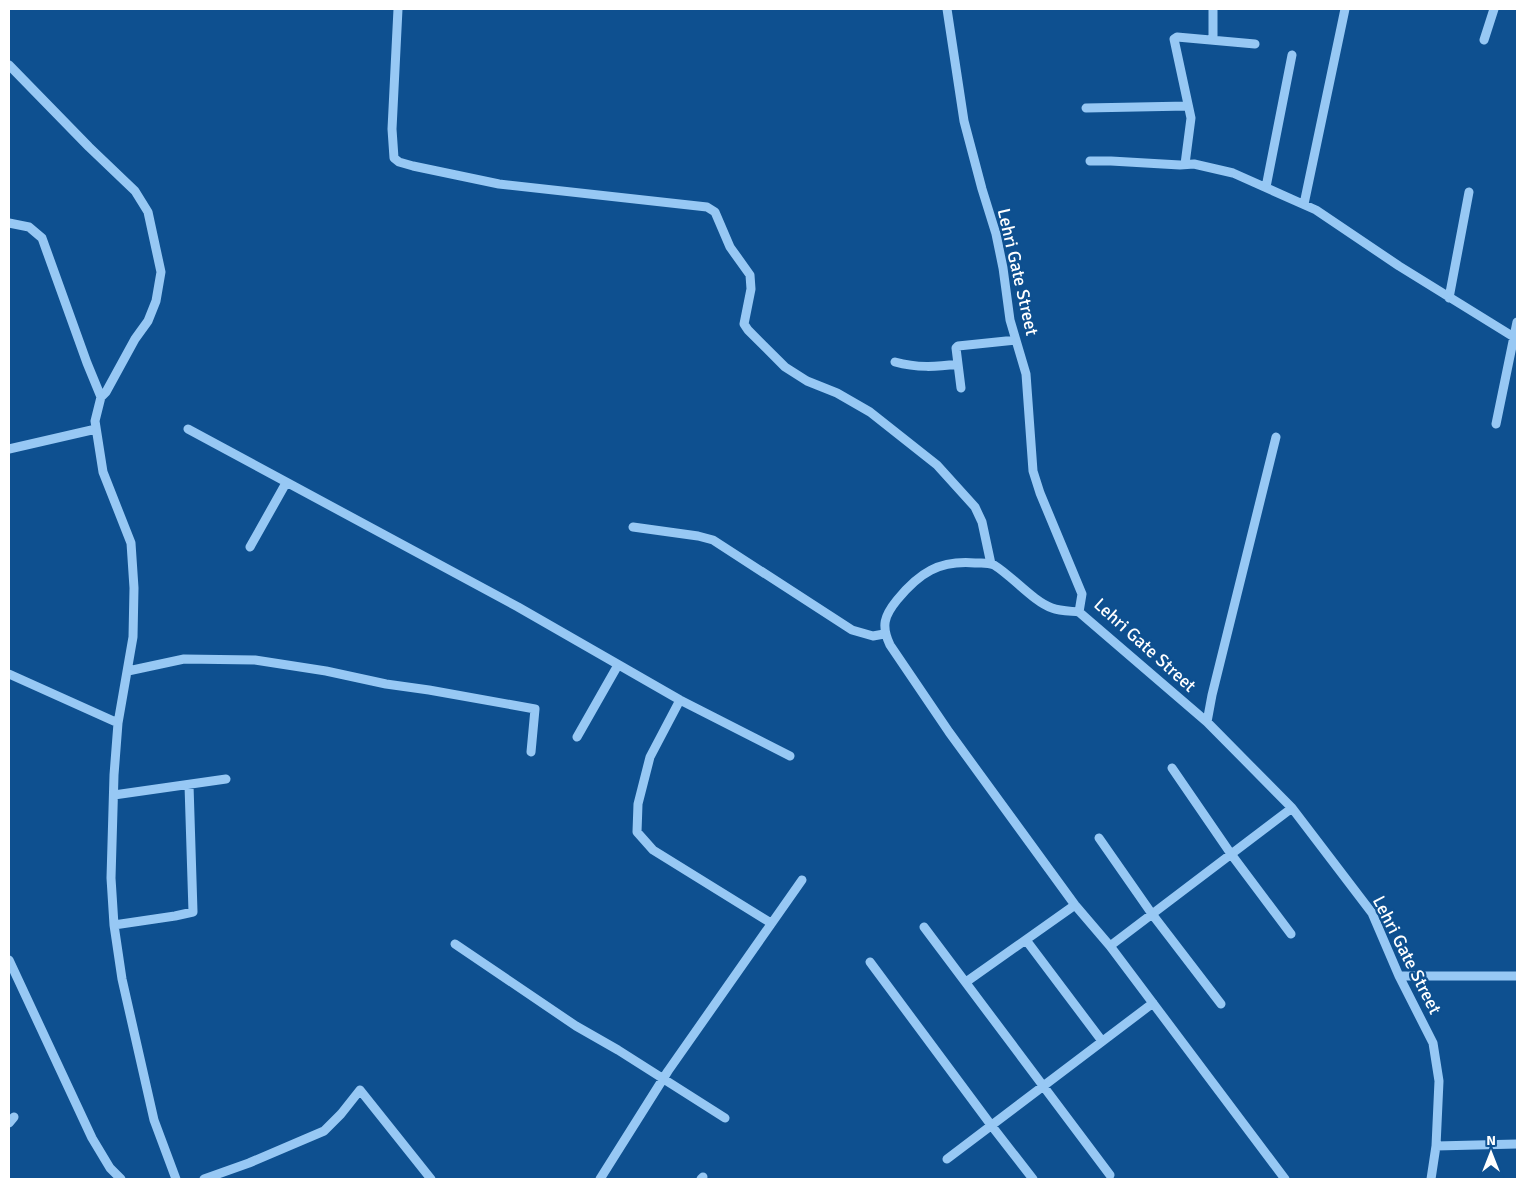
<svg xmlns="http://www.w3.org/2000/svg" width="1526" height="1188" viewBox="0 0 1526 1188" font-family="Signika,sans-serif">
  <rect width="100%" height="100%" fill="#0e5090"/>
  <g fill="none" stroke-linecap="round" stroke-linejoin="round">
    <!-- minor -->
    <path stroke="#97c8f4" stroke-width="9" d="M398 9 392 129 394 158 399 162 413 166 499 184 707 207 715 212 730 247 750 275 751 289 744 324 748 330 785 367 807 381 837 393 870 412 937 465 975 507 982 522 991 564
      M947 9 964 121 982 189 996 234 1003 268 1010 320 1026 374 1033 471 1040 493 1082 594 1079 612 1207 722 1292 808 1372 913 1399 976 1433 1043 1439 1081 1436 1146 1431 1179
      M1213 40V9
      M1484 40 1494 9
      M9 65 89 147 135 191 148 212 161 272 156 301 148 321 135 339 106 392 101 397 95 421 103 472 131 543 134 588 133 637 118 723 114 775 111 878 114 925 122 979 154 1120 176 1179
      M1086 108 1188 106
      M1090 161H1111L1180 165 1194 164 1233 173 1316 210 1399 266 1517 339
      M1185 164 1191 118 1174 39 1177 37 1255 44
      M1266 187 1292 55
      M1304 204 1345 9
      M9 223 29 227 42 238 87 363 101 397
      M1449 298 1469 192
      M895 362C917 368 936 367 958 364
      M961 388 956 348 958 346 1016 340
      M1496 424 1517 322
      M188 429 518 607 680 700 790 756
      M9 449 96 429
      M633 527 698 536 713 540 852 630 873 636 884 634
      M250 547 286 483
      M1079 612C1070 611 1060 611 1052 608 1034 602 1012 576 994 565 988 562 981 563 975 563 939 560 919 573 897 600 884 616 881 626 890 645L949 732 1075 905 1110 946 1285 1179
      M128 671 184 659 255 660 326 671 386 684 429 690 535 709 531 752
      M9 674 118 723
      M680 700 650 757 638 804 637 832 653 850 771 923
      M1207 722 1212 695 1276 437
      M577 737 618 665
      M1172 768 1231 854 1291 934
      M114 795 226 779
      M1099 838 1152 914 1221 1004
      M114 925 175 916 193 912 189 785
      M924 927 1110 1175
      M1026 940 1102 1041
      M455 944 576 1026 618 1050 725 1118
      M1110 946 1292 808
      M9 960 92 1138 110 1168 121 1179
      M870 962 991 1125 1033 1179
      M1399 976H1517
      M966 982 1075 905
      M9 1123 14 1117
      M1436 1146 1517 1144
      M947 1159 1153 1003
      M204 1179 249 1163 324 1131 341 1114 360 1090 431 1179
      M600 1179 668 1071 802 880
      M701 1179 703 1177"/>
  </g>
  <g text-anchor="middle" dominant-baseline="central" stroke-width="4.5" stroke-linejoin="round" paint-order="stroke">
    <!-- street labels -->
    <g font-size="18" fill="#fff" stroke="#0e5090">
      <text transform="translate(1018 272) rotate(77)">Lehri Gate Street</text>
      <text transform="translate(1145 645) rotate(42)">Lehri Gate Street</text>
      <text transform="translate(1407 955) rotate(63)">Lehri Gate Street</text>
    </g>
  </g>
  <!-- border -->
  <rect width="1526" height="1188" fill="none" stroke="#ffffff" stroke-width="20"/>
  <!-- north arrow -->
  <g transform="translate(1491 1153)" stroke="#0e5090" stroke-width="4" paint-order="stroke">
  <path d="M0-4L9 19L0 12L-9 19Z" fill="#ffffff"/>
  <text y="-8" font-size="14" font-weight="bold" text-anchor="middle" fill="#ffffff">N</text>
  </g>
</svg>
